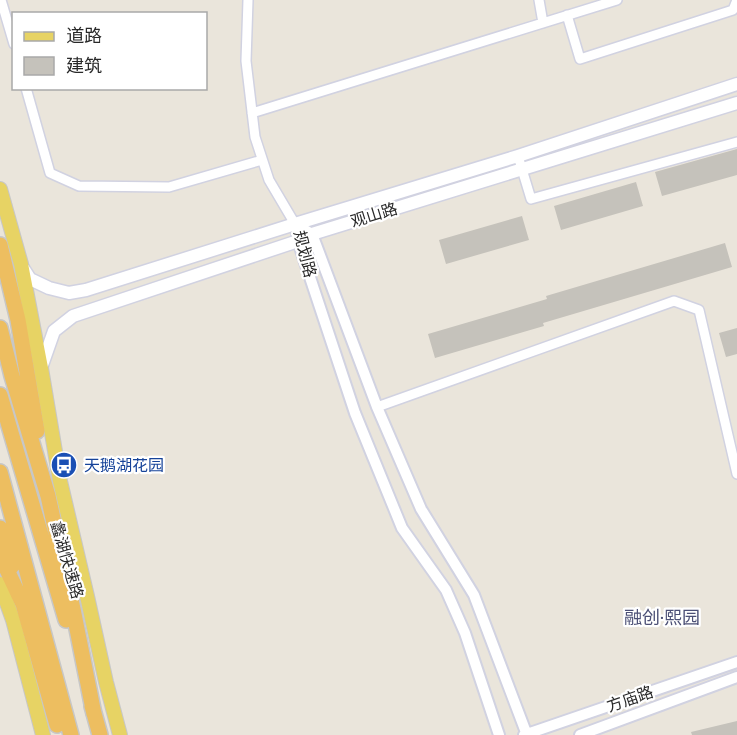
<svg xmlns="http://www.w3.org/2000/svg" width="737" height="735" viewBox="0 0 737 735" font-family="Poppins,'Noto Sans SC',sans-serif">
  <rect width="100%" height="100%" fill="#eae5db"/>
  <!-- building -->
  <path fill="#c5c2bb" d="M737 149V175L662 196 655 172Z
    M636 182 643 206 561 230 554 206Z
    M522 216 529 240 446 264 439 240Z
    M725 243 732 267 543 323 544 326 435 358 428 334 547 299 546 296Z
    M737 328V354L726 357 719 333Z
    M737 721V735H692L691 732Z"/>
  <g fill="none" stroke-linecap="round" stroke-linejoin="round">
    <defs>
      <path id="minor" d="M1 0 14 44
        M248 0 246 61 255 137 269 180 295 224
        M539 0 543 23
        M567 15 580 59 733 10 737 0
        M26 88 50 173 79 186 169 187 262 160
        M252 113 617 0
        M518 156 531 199 737 142
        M377 407 674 301 699 310 737 474"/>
      <path id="tertiary" d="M295 224 312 234 377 407 421 509 474 595 527 735
        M297 233 298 241 355 413 402 528 446 590 465 633 499 735
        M524 735 737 662
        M580 735 737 677"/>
      <path id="secondary" d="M23 268 30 279 49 288 69 293 86 290 295 224 518 156 737 84
        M41 368 54 331 73 316 298 241 312 234 737 103"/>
      <path id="primary" d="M0 189 21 264 41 368 60 481 87 596 106 682 120 735
        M0 584 13 620 43 735"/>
      <path id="trunk" d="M0 245 18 320 37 431
        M0 328 12 376 48 496 73 609 94 714
        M0 395 66 620
        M0 472 71 735
        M0 528 12 566
        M0 555 23 604 57 725
        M92 706 100 735"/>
    </defs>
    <!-- minor casing -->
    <use href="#minor" stroke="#d1d2e1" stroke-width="12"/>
    <!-- tertiary casing -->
    <use href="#tertiary" stroke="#d1d2e1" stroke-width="14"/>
    <!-- secondary casing -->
    <use href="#secondary" stroke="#d1d2e1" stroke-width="15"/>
    <!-- primary casing -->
    <use href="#primary" stroke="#c7c7c7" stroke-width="16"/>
    <!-- trunk casing -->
    <use href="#trunk" stroke="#c7c7c7" stroke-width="18"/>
    <!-- minor -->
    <use href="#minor" stroke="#fff" stroke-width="9"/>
    <!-- tertiary -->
    <use href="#tertiary" stroke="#fff" stroke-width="10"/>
    <!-- secondary -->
    <use href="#secondary" stroke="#fff" stroke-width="12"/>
    <!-- primary -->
    <use href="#primary" stroke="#e7d364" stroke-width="14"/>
    <!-- trunk -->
    <use href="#trunk" stroke="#edbe60" stroke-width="15"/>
  </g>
  <!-- icons -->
  <defs>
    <symbol id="bus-disc" viewBox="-11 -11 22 22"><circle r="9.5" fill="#1a4fb4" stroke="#fff"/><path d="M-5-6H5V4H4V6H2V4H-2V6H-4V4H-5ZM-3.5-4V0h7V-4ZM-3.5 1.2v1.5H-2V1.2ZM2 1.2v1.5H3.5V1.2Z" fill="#fff"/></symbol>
  </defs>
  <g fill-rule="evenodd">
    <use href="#bus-disc" x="49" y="450" width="30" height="30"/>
  </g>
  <g text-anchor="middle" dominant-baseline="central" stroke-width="4.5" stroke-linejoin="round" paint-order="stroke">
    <!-- street labels -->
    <g font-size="16" fill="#292929" stroke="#fff">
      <text transform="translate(374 215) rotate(-17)">观山路</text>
      <text transform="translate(305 254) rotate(76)">规划路</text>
      <text transform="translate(67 560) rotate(74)">蠡湖快速路</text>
      <text transform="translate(630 699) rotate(-19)">方庙路</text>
    </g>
    <!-- transit labels -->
    <g font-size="16" fill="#164399" stroke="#fff" text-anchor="start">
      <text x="84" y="465">天鹅湖花园</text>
    </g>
    <!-- neighbourhood labels -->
    <g font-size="18" fill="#4c5076" stroke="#fff">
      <text x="662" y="617">融创·熙园</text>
    </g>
  </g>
  <!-- legend -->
  <rect x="12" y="12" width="195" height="78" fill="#ffffff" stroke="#a9a9a9" stroke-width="1.5"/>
  <rect x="24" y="32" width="30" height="9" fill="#e7d364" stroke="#a9a9a9" stroke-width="1.5"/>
  <text x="66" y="42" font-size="18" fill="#292929">道路</text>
  <rect x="24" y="57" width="30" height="18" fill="#c5c2bb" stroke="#a9a9a9" stroke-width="1.5"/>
  <text x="66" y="72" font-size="18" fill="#292929">建筑</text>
</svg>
